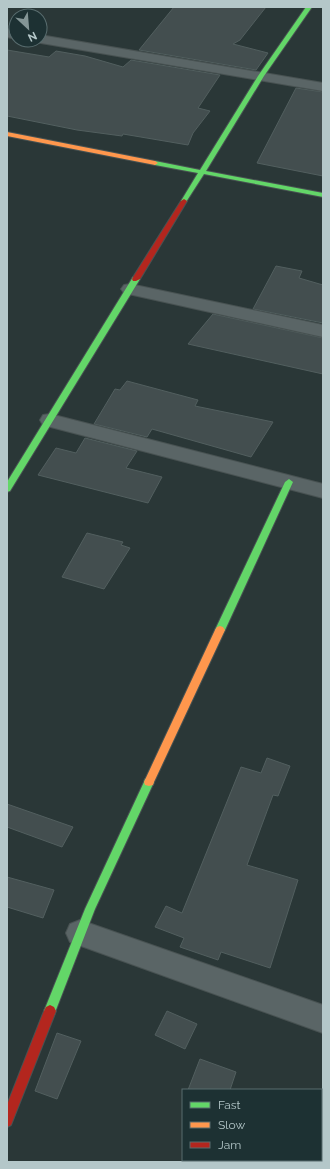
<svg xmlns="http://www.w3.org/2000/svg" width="330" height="1169" viewBox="0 0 330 1169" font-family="Raleway,sans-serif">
  <rect width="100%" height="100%" fill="#2a3737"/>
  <!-- building -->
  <path fill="#434e4f" stroke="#525f5f" d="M174 7H266L240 40 233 44 268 53 256 70 139 50Z
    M7 50 49 57 56 51 85 56 123 67 131 60 220 75 198 108 210 111 193 133 188 145 123 134 122 136 77 130 7 116Z
    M296 88 323 92V176L257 163Z
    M276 266 302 271 299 278 323 285V323L253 309Z
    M213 314 323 338V374L188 344Z
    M127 381 198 400 195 406 273 422 251 457 152 429 147 437 94 424 115 389 120 390Z
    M85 438 137 451 126 468 162 477 148 503 38 475 56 448 76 453Z
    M87 533 123 542 121 545 130 548 104 589 62 577Z
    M267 758 290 766 278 796 273 795 247 865 298 880 270 968 221 952 218 960 180 947 184 938 155 927 166 906 182 913 241 767 261 773Z
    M7 804 73 827 62 847 7 827Z
    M7 877 54 890 43 918 7 907Z
    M167 1011 197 1024 185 1049 155 1035Z
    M57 1033 81 1041 57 1099 35 1091Z
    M200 1059 236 1072 230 1090H188Z"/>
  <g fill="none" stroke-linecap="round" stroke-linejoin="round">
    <defs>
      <path id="street" d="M7 29 16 31V39L7 37Z
        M40 35 323 83V91L35 42 34 40H40Z
        M130 284 323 325V337L124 293 121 289 124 285Z
        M50 414 323 484V498L43 425 40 420 43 415Z
        M80 920 323 1005V1033L70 942 66 933 70 924Z"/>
      <path id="fast" d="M306 7H312L264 76 206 171 323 193V197L204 174 186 202H182L181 201 198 173 155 165 152 163 155 161 200 170 258 76Z
        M133 277H136L140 279 10 491 7 492V482Z
        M289 479 293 482 225 630 223 633H217L215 630 285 482Z
        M149 778 153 779 154 782 95 909 54 1015 50 1017 46 1015 44 1011 85 909 144 782 145 779Z"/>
      <path id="slow" d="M7 132 155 161 158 163 155 165 7 136Z
        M220 626 223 627 225 630 154 782 153 785 149 786 145 785 144 782 215 630 217 627Z"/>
      <path id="jam" d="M184 199 187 201 140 279 136 281H133L132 279 181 201Z
        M50 1005 54 1007 56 1011 11 1125 7 1127V1105L44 1011 46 1007Z"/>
    </defs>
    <!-- street casing -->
    <use href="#street" stroke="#485252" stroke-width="2"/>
    <!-- fast casing -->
    <use href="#fast" stroke="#485252" stroke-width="2"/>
    <!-- slow casing -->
    <use href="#slow" stroke="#485252" stroke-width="2"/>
    <!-- jam casing -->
    <use href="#jam" stroke="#485252" stroke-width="2"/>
    <!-- street -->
    <use href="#street" fill="#5a6566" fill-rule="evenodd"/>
    <!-- fast -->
    <use href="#fast" fill="#63d668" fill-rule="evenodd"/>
    <!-- slow -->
    <use href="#slow" fill="#ff974d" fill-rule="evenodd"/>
    <!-- jam -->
    <use href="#jam" fill="#b3261e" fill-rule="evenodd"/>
  </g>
  <!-- border -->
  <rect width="330" height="1169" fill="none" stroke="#b4c7c9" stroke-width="16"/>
  <!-- legend -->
  <rect x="182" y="1089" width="140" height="72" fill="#1d3133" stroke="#596d6f"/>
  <rect x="190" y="1102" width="20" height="6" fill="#63d668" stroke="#596d6f"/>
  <text x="218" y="1109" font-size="12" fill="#b4c7c9">Fast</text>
  <rect x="190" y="1122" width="20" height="6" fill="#ff974d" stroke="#596d6f"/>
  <text x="218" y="1129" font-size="12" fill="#b4c7c9">Slow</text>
  <rect x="190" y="1142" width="20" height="6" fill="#b3261e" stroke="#596d6f"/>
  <text x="218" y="1149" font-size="12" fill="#b4c7c9">Jam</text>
  <!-- north arrow -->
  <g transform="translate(28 28) rotate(154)"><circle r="19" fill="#1d3133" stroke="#596d6f"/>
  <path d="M0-3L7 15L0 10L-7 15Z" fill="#849596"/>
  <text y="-6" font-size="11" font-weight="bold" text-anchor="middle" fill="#b4c7c9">N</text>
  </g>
</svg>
